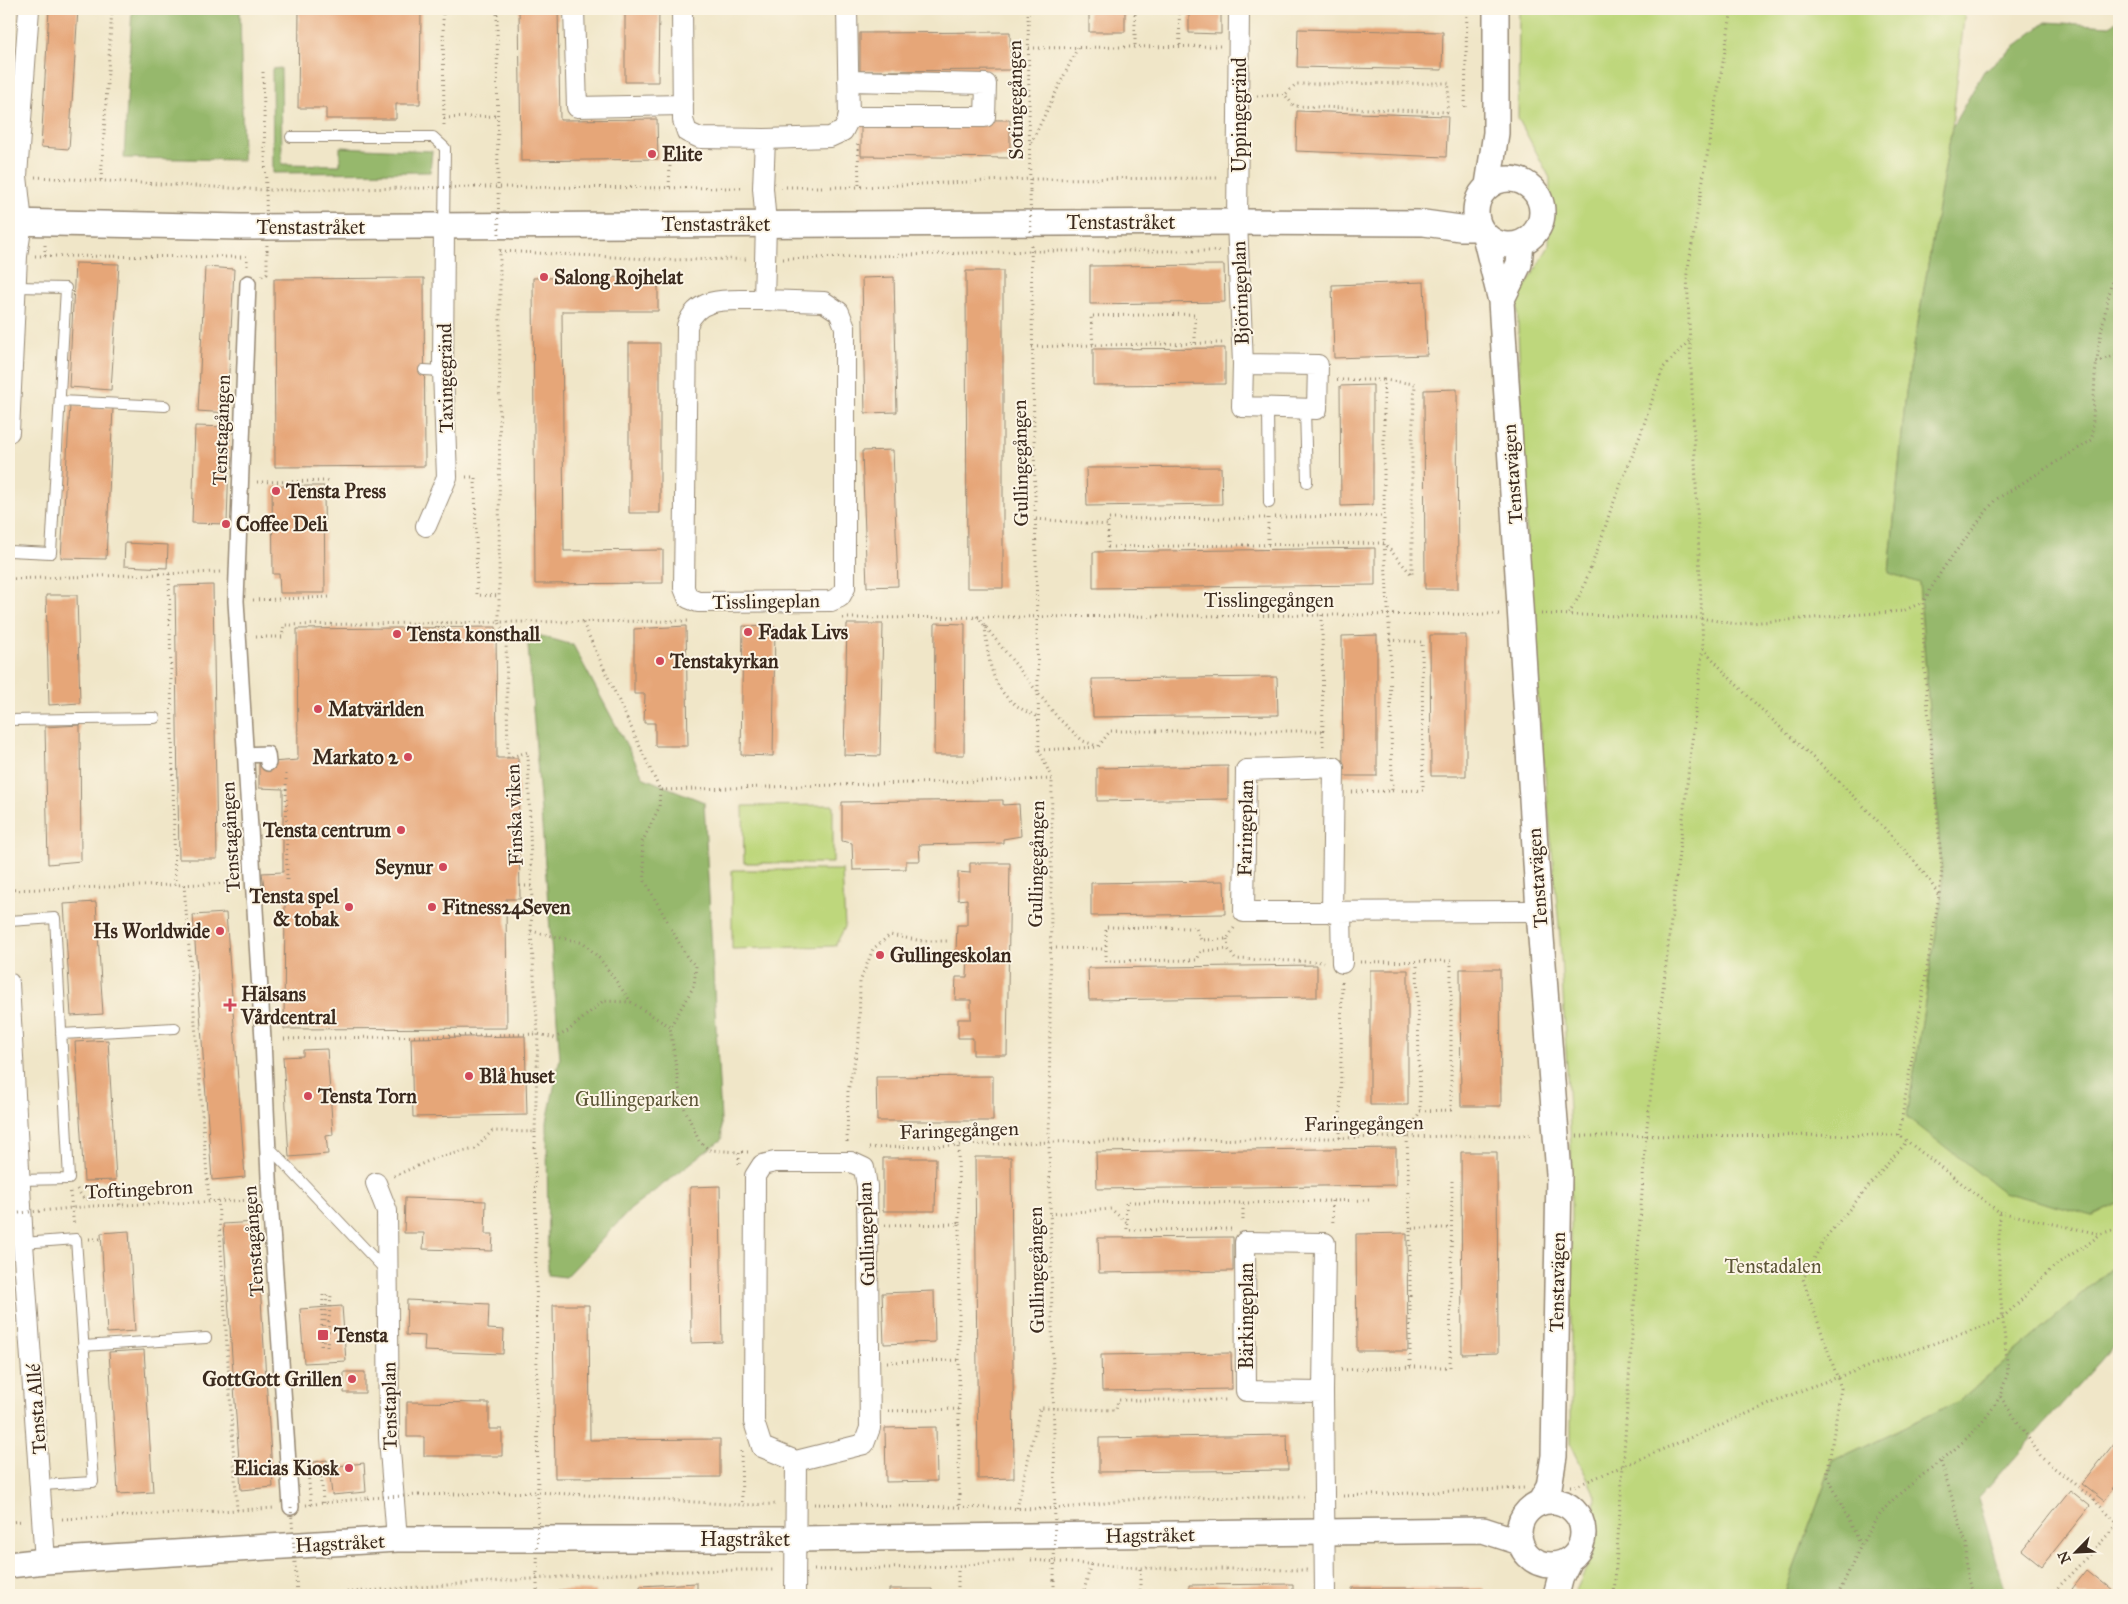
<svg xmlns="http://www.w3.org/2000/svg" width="2128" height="1604" viewBox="0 0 2128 1604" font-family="'IM FELL Great Primer',serif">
  <rect width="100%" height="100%" fill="#fcf5e5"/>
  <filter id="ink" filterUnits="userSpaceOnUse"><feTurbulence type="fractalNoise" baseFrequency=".02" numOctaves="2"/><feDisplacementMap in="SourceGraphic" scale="10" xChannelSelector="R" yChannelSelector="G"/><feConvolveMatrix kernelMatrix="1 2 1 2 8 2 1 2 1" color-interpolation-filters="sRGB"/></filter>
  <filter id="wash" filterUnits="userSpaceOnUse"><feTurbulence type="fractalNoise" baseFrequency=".0096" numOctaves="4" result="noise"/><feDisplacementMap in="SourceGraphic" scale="20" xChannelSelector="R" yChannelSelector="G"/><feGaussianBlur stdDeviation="1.12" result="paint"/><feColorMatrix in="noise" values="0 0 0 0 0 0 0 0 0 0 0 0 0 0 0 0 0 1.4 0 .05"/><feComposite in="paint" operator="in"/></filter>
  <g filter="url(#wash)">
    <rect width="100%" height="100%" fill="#f0e6c8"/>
    <!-- green -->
    <path fill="#bed77c" stroke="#7c804d" d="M1519 9H1965L1952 127 1906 392 1889 572 1919 583 1943 888 1907 1117 2093 1216 2119 1203V1262L1959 1401 1833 1461 1784 1595H1574L1592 1555 1595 1495 1571 1444V1148L1560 937 1529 602 1517 302 1549 246 1550 178 1518 118Z
      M833 805V863H744L743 806Z
      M732 870H842L845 927 835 946 732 949Z"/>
    <!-- forest -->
    <path fill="#96b86c" stroke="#687145" d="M132 9H240L243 160 124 158Z
      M2119 18V1203L2093 1216 2003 1192 1907 1117 1943 888 1919 583 1889 573 1906 392 1952 127 1984 71 2046 22 2110 26Z
      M281 68 282 164 340 165V147L432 151 430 172 273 173 272 69Z
      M527 632 573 645 644 778 704 802 722 1139 631 1209 566 1277 548 1275 547 1122 560 1058Z
      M2119 1262V1340L1978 1498 2007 1595H1784L1833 1461 1959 1401Z"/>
    <g id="blocks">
      <!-- building -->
      <path fill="#e6a678" d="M49 9H78L69 149 41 147Z
        M299 9H421L420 104H396V119H326V108H298Z
        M519 9H558L560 120 657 119 658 159 521 161Z
        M625 9H659L658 82H625Z
        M1089 9H1125V32H1089Z
        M1189 9H1221V34L1189 33Z
        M1298 29 1443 32 1442 70 1297 67Z
        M1010 32 1011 70 860 71V33Z
        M1297 111 1448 116 1446 157 1296 151Z
        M861 119 1010 120V158L861 156Z
        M75 263 119 264 111 390 69 387Z
        M1224 265 1225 302 1090 304V266Z
        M205 267 234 269 227 413 198 411Z
        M966 271H1003V588H967Z
        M658 277V311H562L564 551 663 550V583L535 584 533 278Z
        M894 277 897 412 865 413 862 278Z
        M424 278 425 466 275 467 274 279Z
        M1424 282 1427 355 1334 358 1332 285Z
        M629 343H660V513H629Z
        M1225 348V384L1093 385V349Z
        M1373 385V505L1341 506 1340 386Z
        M1457 389 1458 589H1425L1424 390Z
        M70 405 113 408 106 559 61 558Z
        M195 426 230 427 227 524 192 523Z
        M893 450 898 586 867 587 862 451Z
        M1221 467 1222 504 1087 506 1086 468Z
        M272 486H324L325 593H280L279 574H273Z
        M125 543 168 545 167 568 124 566Z
        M1375 548V585L1093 588V552Z
        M213 585 217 859H179L175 586Z
        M46 595H77L80 703 49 705Z
        M935 623 965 624 964 755H934Z
        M847 624H883L880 756 844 755Z
        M686 626 688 746H655V723H644L645 694H634V629Z
        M743 626 775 627 773 756 741 755Z
        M496 627 497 758H518L520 899H506L507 1028 284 1029 285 899 266 900 262 873 283 872V789L259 788V763L298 760 297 629Z
        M1377 635V776H1343L1342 636Z
        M1430 635H1466V776H1431Z
        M1277 677 1278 715 1093 717 1092 679Z
        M80 725 81 861 48 864 45 727Z
        M1228 766V799L1097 801V768Z
        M1003 800V805L1019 804 1021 836 1003 839V843L919 845 920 861H906V869L853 870 852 843 842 841V802Z
        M970 863H1010L1007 1055H973V1038H958V1019H971V1000H955L956 977H967L968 953 956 952 957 925H967V899L958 900V872L970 873Z
        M1224 881 1225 914 1091 916V883Z
        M96 902 103 1014 71 1016 64 904Z
        M226 913 245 1177 212 1180 193 915Z
        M1317 965V997L1089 1000 1088 968Z
        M1460 969H1500L1501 1106H1461Z
        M1370 970H1408V1105H1370Z
        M525 1036 527 1115 413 1117 411 1038Z
        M108 1040 116 1180 84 1181 75 1042Z
        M327 1049 333 1135 326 1136 328 1154 289 1157 283 1057 303 1056V1050Z
        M993 1076V1121H877L876 1077Z
        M1396 1148V1185L1097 1189 1096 1152Z
        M1461 1152H1497L1498 1353 1462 1354Z
        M975 1157H1011L1014 1478 978 1479Z
        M883 1158H936L935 1211H883Z
        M720 1186 722 1342 691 1343 690 1187Z
        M405 1198 486 1201 485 1234H493L492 1251 423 1249 424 1233H404Z
        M256 1222 273 1487 241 1490 223 1224Z
        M129 1231 135 1331 107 1333 101 1233Z
        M1407 1233 1408 1351H1357L1356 1234Z
        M1233 1237V1271L1099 1273 1098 1238Z
        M934 1291 935 1342 884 1344 882 1293Z
        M407 1300 489 1304 488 1329 504 1330 503 1354 424 1351 425 1336 406 1335Z
        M553 1305H589L590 1440 720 1439V1477L555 1478Z
        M342 1306 346 1361 304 1363 300 1309Z
        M144 1350 153 1492 118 1494 109 1352Z
        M1231 1353 1232 1389 1102 1391 1101 1355Z
        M344 1372H365V1393H344Z
        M407 1402 489 1403V1429H502V1456H424V1437H407Z
        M936 1427 937 1481 886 1482 885 1428Z
        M1287 1435 1288 1470 1099 1472V1438Z
        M2119 1437V1481L2104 1501 2082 1484Z
        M327 1460 328 1470 315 1471 314 1462Z
        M364 1463 366 1492 332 1495 329 1467Z
        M2070 1490 2090 1506 2042 1566 2022 1550Z
        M2087 1570 2107 1586 2118 1595H2079L2072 1589Z
        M697 1583V1595H640V1586Z
        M1293 1584V1595H1189V1585Z
        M1352 1588H1484V1595H1352Z
        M889 1589H932V1595H889Z
        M558 1590 595 1591V1595H558Z"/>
    </g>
  </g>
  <g filter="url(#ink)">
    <use href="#blocks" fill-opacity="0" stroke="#968873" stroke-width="1"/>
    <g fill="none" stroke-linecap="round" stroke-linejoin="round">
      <defs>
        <path id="service" d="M291 137H433L445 148 444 226
          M424 370 443 371
          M60 401 165 406
          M1268 408 1269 503
          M1305 409 1307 482
          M9 551 51 553 66 288 16 287
          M9 720 155 718
          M9 921 55 918 69 1179 19 1180
          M61 1034 175 1028
          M268 1146 387 1272
          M23 1243 76 1239 93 1482 42 1485
          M83 1346 206 1338"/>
        <path id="pedestrian" d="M248 283 236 601 263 1039 270 1200 291 1507
          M245 755 267 754 268 763"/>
        <path id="minor" d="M574 9 577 107 683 105
          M682 9 683 120 687 132 700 138 765 139 830 137 843 131 849 119 847 9
          M1239 9 1237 222 1243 364 1242 407 1317 409 1318 365 1243 364
          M848 81 986 84 985 117H848
          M764 300C734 301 698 293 687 326L684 588 688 598 698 602 831 601 840 597 845 588V327L839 312 824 302 764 300 766 224 763 188 765 139
          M9 432 17 256 22 223 17 176 29 9
          M426 526 447 477 443 371 444 226
          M1341 912 1342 963
          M1332 913 1334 767 1246 770 1244 912 1539 911
          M9 983 23 1243 45 1561
          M376 1183 387 1211 389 1438 397 1539
          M1323 1392 1246 1391 1245 1242 1325 1243 1323 1392 1325 1595
          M795 1595 796 1461 864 1444 870 1428 867 1186 864 1168 851 1162H775L762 1165 755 1176 754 1422 762 1447 796 1461"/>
        <path id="tertiary" d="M1476 212a33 33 0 1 1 66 0a33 33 0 1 1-66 0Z
          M1488 185 1496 133V9
          M9 222 241 227 1237 222 1424 223 1460 228H1479
          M1485 236 1501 301 1539 911 1559 1174 1554 1456 1549 1487 1541 1501
          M1501 301 1519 264 1521 243
          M1519 1533a32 32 0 1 1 64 0a32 32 0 1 1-64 0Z
          M9 1565 45 1561 397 1539H796L1483 1530 1520 1542
          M1556 1595 1561 1576 1569 1560"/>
      </defs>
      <!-- service casing -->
      <use href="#service" stroke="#968873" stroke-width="12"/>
      <!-- pedestrian casing -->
      <use href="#pedestrian" stroke="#968873" stroke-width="18"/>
      <!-- minor casing -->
      <use href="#minor" stroke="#968873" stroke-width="22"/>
      <!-- tertiary casing -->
      <use href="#tertiary" stroke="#968873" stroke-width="28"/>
      <!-- path -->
      <path stroke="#968873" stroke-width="3" stroke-dasharray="1 4" stroke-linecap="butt" d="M443 9 444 128
        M497 9 498 188
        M1028 9 1030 191
        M1135 9V47
        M1179 9 1180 46
        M1029 48 1221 46
        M263 72 266 190
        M1257 96 1285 95 1296 84 1449 83 1447 112 1294 106 1285 95
        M1465 107 1467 9
        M444 118 498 116
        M1031 143 1078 47
        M858 144 859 187
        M35 177 266 190 419 188
        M101 180 112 9
        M475 187 745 188
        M669 187 671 142
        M781 187H859L1030 179 1219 178
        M1031 245 1039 750 1052 779 1049 1142 1055 1497
        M500 251 669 260 746 259
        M35 256H45V245
        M45 256 247 257V266
        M783 259 1031 251H1219
        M262 276 267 273V251
        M1195 343V314L1091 316 1093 345 1224 343
        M1032 347 1093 345
        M2096 362 2119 354
        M1337 380H1384
        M466 477H475L477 595 499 596
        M257 482 329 481
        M1275 517 1383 516
        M1265 518 1108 519V547L1384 543 1412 575V441L1415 384 1384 380V543L1390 640
        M1036 519 1108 525
        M1268 544V518
        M169 574 175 886
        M9 579 220 572
        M253 600 330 597
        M1541 614 1700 618 1736 624 1903 611 1923 602
        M1569 614 1582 591 1601 540 1611 509 1640 436 1663 368 1689 341
        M1322 615 1323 749
        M977 616 1058 718 1083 741 1097 746
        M843 618 1500 614
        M583 623 660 790 1052 779
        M985 626C989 670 993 700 1039 717
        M256 637H282L284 625 499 622 500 247
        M1703 648C1759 714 1829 767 1887 831 1906 852 1925 871 1939 896
        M1039 750 1098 747 1110 731H1323
        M286 774 287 883
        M660 790 659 808 642 842 645 881 688 959 696 966 694 986 670 1027 681 1100 699 1141 709 1150 739 1152
        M1352 792 1423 790 1422 642 1390 640 1392 791
        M184 885 209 1201
        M520 886H531
        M9 890 238 883
        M1234 928 1227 939 1201 940 1196 928 1106 927V961L1197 960 1201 951 1228 949 1235 959 1324 962
        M531 931 584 943 601 960 631 1002 670 1027
        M1227 939 1228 949
        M1051 948 1106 949
        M1360 962 1451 961V1110L1420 1111 1417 962
        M279 1039 538 1034 555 1038 568 1031 603 1001 631 1002
        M535 1132 538 1507
        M1899 1135 1939 896 1942 870 1924 663 1923 602 1944 567 1995 500 2092 440 2095 375 2100 337 2119 246
        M1577 1136 1899 1135 1999 1212V1280L2008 1372 2000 1396 2042 1458 2092 1498 2119 1525
        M1340 1138 1342 981
        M847 1142 848 1091 859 1041 860 982 873 949 890 935 922 941H948
        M869 1148 1049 1142 1533 1135
        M739 1164V1152H748
        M394 1176 438 1157 475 1149 492 1131 535 1132 538 1034 531 931 532 904 528 752 508 758 506 639 499 622 690 621
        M77 1189 84 1199 119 1196 120 1205
        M70 1192 74 1226
        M218 1200 237 1510
        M1332 1201 1333 1226
        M1243 1203 1369 1200
        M93 1206 255 1200
        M1999 1212 2100 1234 2119 1228
        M1050 1214 1111 1209 1127 1223
        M959 1224V1507
        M885 1225 959 1224 958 1145
        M1410 1228 1407 1137 1420 1111
        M1231 1229 1127 1230 1126 1202 1243 1203V1223
        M89 1239H101
        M321 1346 323 1295
        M323 1346 327 1295
        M327 1347 331 1295
        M887 1362 958 1360
        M1410 1367H1450L1452 1181
        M1341 1370 1410 1367V1228H1450
        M888 1411 959 1409
        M741 1451 742 1505
        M307 1459 311 1505
        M1941 1462 1966 1544 1967 1578 1974 1595
        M321 1467 323 1503
        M1570 1486H1576L1810 1387 1995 1322C2016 1310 2035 1282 2055 1266 2069 1254 2086 1248 2100 1234
        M419 1495 538 1492 742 1505 778 1504
        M1343 1496 1524 1488
        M814 1504 1041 1509 1075 1507 1143 1498 1304 1497
        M306 1505 368 1498
        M1017 1508 1040 1408 1116 1410 1118 1400H1229
        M62 1519 275 1508
        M9 1522 23 1521
        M1861 1545 1827 1475 1841 1388 1803 1279 1826 1237 1907 1141
        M1031 1560 1140 1568 1307 1570
        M958 1566V1595
        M814 1570 958 1566 1015 1560
        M296 1577 297 1595
        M1054 1580V1595
        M307 1595C463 1585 619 1569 775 1570
        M537 1595V1573
        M1083 1595 1091 1563
        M1140 1595V1568
        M1614 1595 1646 1135 1703 647 1687 274 1732 9
        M1838 1595C1854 1561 1868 1522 1896 1497 1932 1465 1977 1439 2000 1396
        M2051 1595 2119 1523"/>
      <!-- service -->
      <use href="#service" stroke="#fff" stroke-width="10"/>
      <!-- pedestrian -->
      <use href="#pedestrian" stroke="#fff" stroke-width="15"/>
      <!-- minor -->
      <use href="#minor" stroke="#fff" stroke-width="20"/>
      <!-- tertiary -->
      <use href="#tertiary" stroke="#fff" stroke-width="25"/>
      <!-- path-bridge -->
      <path stroke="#968873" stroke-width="3" stroke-dasharray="1 4" stroke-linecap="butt" d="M419 188 475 187
        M498 188 499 234
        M266 190 267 251
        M1030 191 1031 235
        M9 1214 93 1206
        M368 1498 419 1495
        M291 1507 296 1577
        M537 1573 538 1507
        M1054 1580 1055 1497"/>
    </g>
  </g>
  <!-- markers -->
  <g fill="#d1495b" stroke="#fcf5e5" stroke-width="2">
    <circle cx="652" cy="154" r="5"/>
    <circle cx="544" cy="277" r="5"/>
    <circle cx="276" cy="491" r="5"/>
    <circle cx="226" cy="524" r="5"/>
    <circle cx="748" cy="632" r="5"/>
    <circle cx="397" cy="634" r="5"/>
    <circle cx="660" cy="661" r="5"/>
    <circle cx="318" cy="709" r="5"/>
    <circle cx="408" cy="757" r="5"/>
    <circle cx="401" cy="830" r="5"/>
    <circle cx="443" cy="867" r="5"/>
    <circle cx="349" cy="907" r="5"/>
    <circle cx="432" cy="907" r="5"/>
    <circle cx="220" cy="931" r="5"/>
    <circle cx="880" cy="955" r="5"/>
    <path d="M227.5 997.5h5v5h5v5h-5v5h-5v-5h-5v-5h5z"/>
    <circle cx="469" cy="1076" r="5"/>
    <circle cx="308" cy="1096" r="5"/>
    <rect x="317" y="1329" width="12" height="12" rx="2.5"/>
    <circle cx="352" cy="1379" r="5"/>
    <circle cx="349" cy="1468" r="5"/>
  </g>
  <g text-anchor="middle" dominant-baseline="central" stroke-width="4" stroke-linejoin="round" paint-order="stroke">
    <!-- street labels -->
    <g font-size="20" fill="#3b2a1e" stroke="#fcf5e5">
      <text transform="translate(1015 100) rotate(-91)">Sotingegången</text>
      <text transform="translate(1239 115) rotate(-90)">Uppingegränd</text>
      <text x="1121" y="222">Tenstastråket</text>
      <text x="716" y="224">Tenstastråket</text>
      <text x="311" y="227">Tenstastråket</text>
      <text transform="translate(1240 293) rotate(-92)">Björingeplan</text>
      <text transform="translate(445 378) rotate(-91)">Taxingegränd</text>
      <text transform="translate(221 430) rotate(-88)">Tenstagången</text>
      <text transform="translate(1020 463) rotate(-91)">Gullingegången</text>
      <text transform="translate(1512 474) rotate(-94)">Tenstavägen</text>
      <text x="1269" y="600">Tisslingegången</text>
      <text transform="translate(766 601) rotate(-1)">Tisslingeplan</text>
      <text transform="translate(514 815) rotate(-92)">Finska viken</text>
      <text transform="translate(1245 828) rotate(-89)">Faringeplan</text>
      <text transform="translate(230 837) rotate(-93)">Tenstagången</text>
      <text transform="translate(1036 864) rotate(-89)">Gullingegången</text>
      <text transform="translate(1537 878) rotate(-94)">Tenstavägen</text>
      <text transform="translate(1364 1123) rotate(-1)">Faringegången</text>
      <text transform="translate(959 1130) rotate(-2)">Faringegången</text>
      <text transform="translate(139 1189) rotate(-3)">Toftingebron</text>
      <text transform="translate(866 1234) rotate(-92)">Gullingeplan</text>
      <text transform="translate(253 1241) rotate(-94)">Tenstagången</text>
      <text transform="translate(1036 1270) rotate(-91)">Gullingegången</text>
      <text transform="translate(1557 1282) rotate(-89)">Tenstavägen</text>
      <text transform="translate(1246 1316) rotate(-90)">Bärkingeplan</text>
      <text transform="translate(389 1406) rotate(-91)">Tenstaplan</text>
      <text transform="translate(36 1409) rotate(-94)">Tensta Allé</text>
      <text transform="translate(1150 1535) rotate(-1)">Hagstråket</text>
      <text x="745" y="1539">Hagstråket</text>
      <text transform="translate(340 1543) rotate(-3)">Hagstråket</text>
    </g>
    <!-- poi labels -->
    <g font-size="20" font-weight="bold" fill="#3b2a1e" stroke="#fcf5e5" text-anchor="start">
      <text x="662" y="154">Elite</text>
      <text x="554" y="277">Salong Rojhelat</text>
      <text x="286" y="491">Tensta Press</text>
      <text x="236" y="524">Coffee Deli</text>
      <text x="758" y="632">Fadak Livs</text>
      <text x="407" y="634">Tensta konsthall</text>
      <text x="670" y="661">Tenstakyrkan</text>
      <text x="328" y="709">Matvärlden</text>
      <text x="398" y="757" text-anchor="end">Markato 2</text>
      <text x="391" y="830" text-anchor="end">Tensta centrum</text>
      <text x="433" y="867" text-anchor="end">Seynur</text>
      <text x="339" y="896" text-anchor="end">Tensta spel<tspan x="339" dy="23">&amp; tobak</tspan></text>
      <text x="442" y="907">Fitness24Seven</text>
      <text x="210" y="931" text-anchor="end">Hs Worldwide</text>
      <text x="890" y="955">Gullingeskolan</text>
      <text x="241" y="994">Hälsans<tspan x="241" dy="23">Vårdcentral</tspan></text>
      <text x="479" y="1076">Blå huset</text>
      <text x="318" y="1096">Tensta Torn</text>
      <text x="334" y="1335">Tensta</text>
      <text x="342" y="1379" text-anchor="end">GottGott Grillen</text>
      <text x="339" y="1468" text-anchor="end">Elicias Kiosk</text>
    </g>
    <!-- park labels -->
    <g font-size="20" fill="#5c5536" stroke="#fcf5e5">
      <text x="637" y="1099">Gullingeparken</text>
      <text x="1773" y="1266">Tenstadalen</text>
    </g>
  </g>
  <!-- margin -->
  <rect width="2128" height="1604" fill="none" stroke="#fcf5e5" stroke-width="30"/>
  <!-- north arrow -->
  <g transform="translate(2076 1552) rotate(246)" stroke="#fcf5e5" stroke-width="4" paint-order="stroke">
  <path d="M0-4L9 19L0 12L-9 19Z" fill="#3b2a1e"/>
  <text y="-8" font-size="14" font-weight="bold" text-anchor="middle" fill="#3b2a1e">N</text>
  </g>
</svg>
